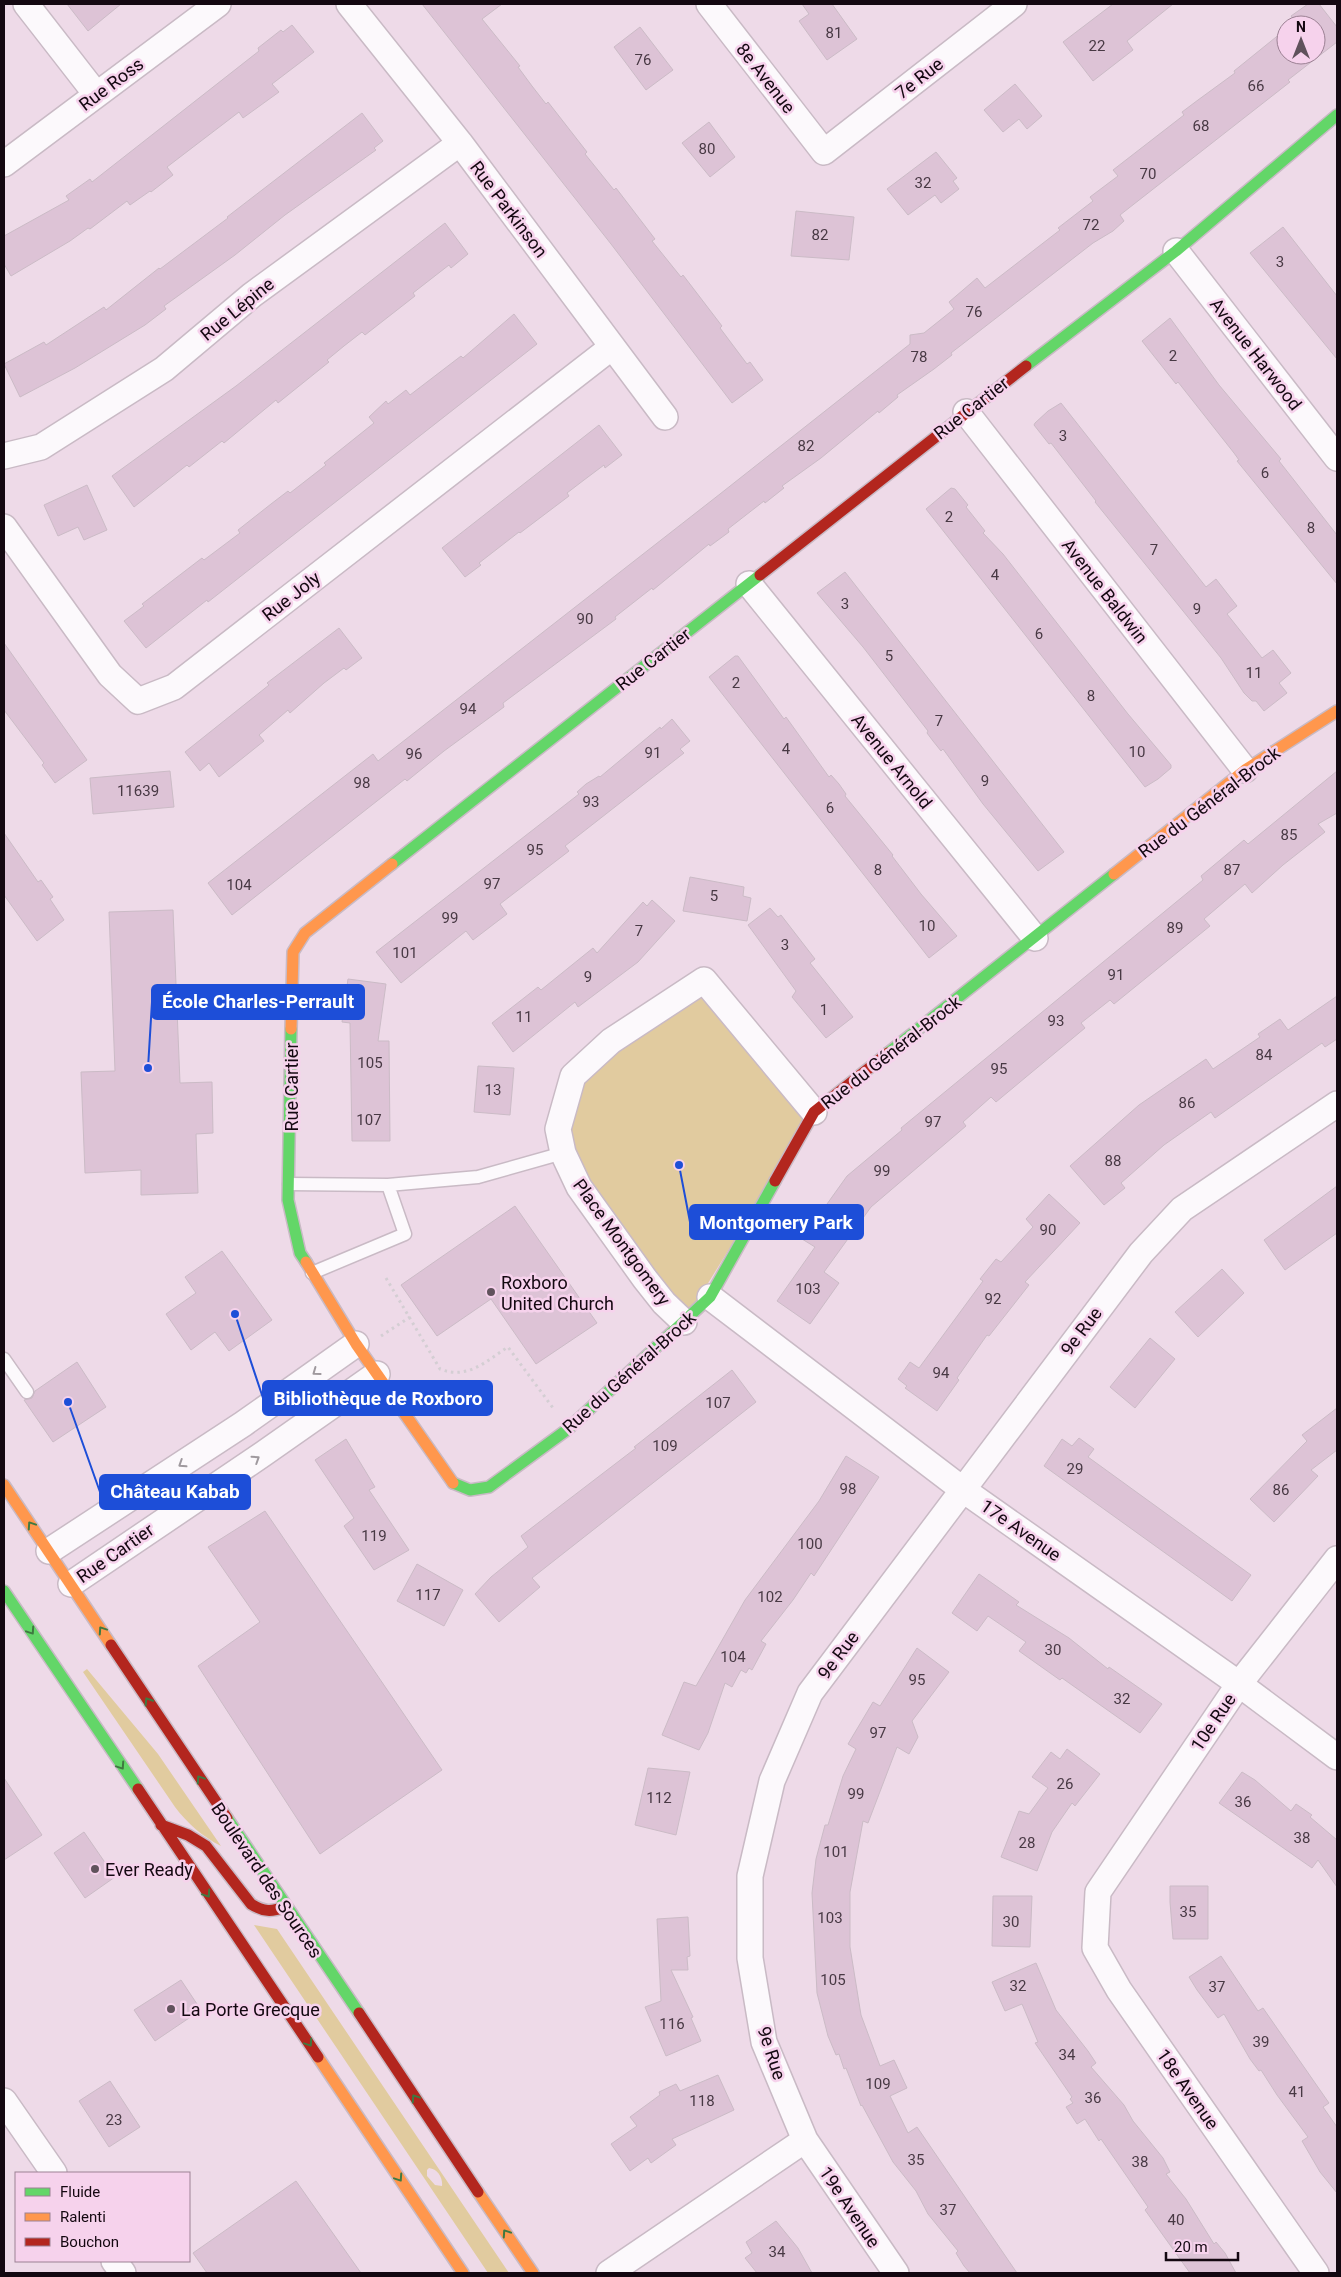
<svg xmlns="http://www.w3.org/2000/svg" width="1341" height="2277" viewBox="0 0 1341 2277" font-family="Roboto,sans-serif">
  <rect width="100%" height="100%" fill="#eedae8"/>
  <!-- green -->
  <path fill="#e1cb9f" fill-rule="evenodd" d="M696 983 814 1112 684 1322 581 1187 568 1143 569 1086Z
    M87 1669 158 1754 221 1846C203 1837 187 1823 175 1807L83 1672Z
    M254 1925 277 1929 509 2273H488ZM429 2168C438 2169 443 2178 442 2186L435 2185 427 2176V2170Z"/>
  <!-- building -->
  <path fill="#ddc3d6" stroke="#cbbbc6" d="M67 4H121L88 31Z
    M422 4H502L482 19 520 66 518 67 532 86 546 104 548 102 587 152 585 154 614 190 616 188 655 239 652 241 681 277 683 275 722 326 720 328 747 364 750 362 763 380 732 403 611 244Z
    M802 4H832L857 39 827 60 799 21 809 14Z
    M1113 4H1173L1127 41 1133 50 1093 81 1063 42Z
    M1308 4H1319L1337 27V42L1288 80 1290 82 1120 215 1124 221 1113 231 1093 243 951 353 952 355 934 369 897 395 898 397 879 413 878 411 821 458 782 486 784 488 765 503 764 501 728 529 729 532 710 546 709 544 653 590 652 588 615 617 616 619 503 703 504 707 444 751 407 781 405 779 232 915 208 883 373 754 378 761 720 494 910 344V335L924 333 954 309 949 302 977 278 985 288 1060 230 1058 228 1093 201 1090 197 1118 176 1113 170 1184 115 1182 112 1198 100 1235 73 1234 71 1286 29V55H1316V25H1290L1295 21 1291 16Z
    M292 25 314 52 272 84 279 92 243 118 239 112 167 167 173 175 151 192 150 191 130 205 127 201 90 229 88 228 70 241 11 276 4 264V236L69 200 66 196 90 179 92 182 259 51 258 48 281 30 283 32Z
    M640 27 673 70 646 90 614 47Z
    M1015 84 1042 116 1027 129 1019 119 1003 132 984 110Z
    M362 113 383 141 374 148 376 150 285 215 235 255 164 306 166 309 145 325 75 368 20 397 4 364 44 342 46 345 104 307 106 310 159 268 160 269 228 218 227 217Z
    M709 122 735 157 710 177 682 143Z
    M936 152 957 178 953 181 959 189 941 203 935 195 908 215 887 189Z
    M796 211 854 217 849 260 791 256Z
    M445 223 468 254 451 268 449 265 413 293 415 296 365 335 362 332 344 346 327 360 329 362 278 403 276 400 224 443 222 441 189 467 187 465 134 507 112 476 236 386Z
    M1283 227 1337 296V359L1250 253Z
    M514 314 537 344 208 602 207 600 146 648 124 621 144 606 142 604 202 558 204 560 240 533 238 530 271 504 288 491 290 493 326 465 324 463 374 423 369 417 386 401 388 404 406 390 410 395 461 356 463 358Z
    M1170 318 1219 385 1281 459 1279 461 1337 535V584L1237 461 1239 460 1234 453 1178 382 1176 384 1142 341Z
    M1061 403 1206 587 1216 579 1237 606 1227 614 1262 658 1273 650 1291 673 1279 683 1287 693 1264 711 1256 701H1252L1244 693 1221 658 1095 502 1096 501 1051 443 1049 444 1034 425 1035 423 1048 411Z
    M599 425 622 455 605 468 604 465 584 480 567 493 569 496 520 533 519 532 479 563 481 565 465 577 442 548Z
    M87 485 107 530 84 540 78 527 58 536 44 505Z
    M951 488 955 489 968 505 966 507 985 531 983 533 1003 554 1128 714 1171 765V768L1158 779 1145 787 926 509Z
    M845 572 1064 852 1038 871 983 804 943 749 941 751 933 741 927 733 928 731 863 647 817 593Z
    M339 628 362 658 346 670 344 668 324 683 290 713 288 710 259 735 264 741 219 777 209 763 200 771 185 752 269 685 267 683Z
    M4 643 87 760 55 783 42 765 44 763 4 710Z
    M735 656H738L784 719 786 717 829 777 831 775 839 784 846 794 845 796 893 855 892 856 921 894 957 936 929 958 709 677Z
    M672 719 690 741 680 749 684 753 565 846 569 851 500 904 507 914 473 940 466 931 401 983 376 952 579 794 577 792 586 784 599 776 600 777 660 727 661 729Z
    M170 771 174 807 93 814 90 778Z
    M1337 771V813L1318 824 1325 832 1283 865 1252 893 1245 884 1204 919 1210 926 1114 1004 1110 1000 1081 1023 1085 1028 996 1102 991 1097 963 1122 966 1126 871 1207 824 1272 839 1283 810 1324 777 1301 815 1247 802 1239 847 1176 902 1130 901 1128 1203 880 1201 876 1244 840 1248 844Z
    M4 833 38 882 41 880 53 897 50 899 64 920 37 941 4 895Z
    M690 877 744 887 743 896 751 898 747 921 683 911Z
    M652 900 675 921 638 962 578 1007 575 1002 513 1052 492 1023 538 987 541 990 593 948 597 953 643 902 647 906Z
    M770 908 778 917 781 915 815 959 810 963 853 1017 826 1038 792 997 796 991 748 925Z
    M173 910 180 1083 212 1082 213 1133 196 1134 198 1193 141 1195V1170L85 1173 81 1072 115 1071 109 912Z
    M348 979 386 984 378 1041H389L390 1141H352L350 1023 342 1022Z
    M1337 996V1039L1325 1047 1322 1043 1215 1118 1211 1112 1164 1145 1121 1183 1125 1188 1104 1205 1070 1166 1139 1105 1206 1059 1213 1069 1260 1037 1258 1034 1280 1019 1288 1030Z
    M478 1066 514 1068 510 1115 474 1112Z
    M1337 1186V1233L1285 1270 1264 1240Z
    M1049 1194 1080 1223 1025 1282 1029 1285 989 1336 987 1335 957 1378 959 1380 937 1411 905 1388 907 1386 898 1379 910 1362 919 1368 983 1281 980 1279 996 1259 1001 1262 1033 1227 1026 1219Z
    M515 1206 597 1323 536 1364 491 1299 437 1336 401 1285Z
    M222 1251 272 1320 229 1351 215 1332 191 1350 166 1314 196 1293 185 1277Z
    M1222 1269 1244 1293 1198 1337 1175 1312Z
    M1150 1338 1175 1359 1135 1408 1110 1387Z
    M77 1362 106 1407 53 1442 24 1400 32 1398 35 1391Z
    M732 1370 756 1402 532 1578 540 1587 499 1622 475 1594 491 1577 528 1547 521 1536 636 1448 634 1447Z
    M1337 1408V1450L1311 1470 1318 1476 1274 1522 1250 1499 1307 1441 1302 1435Z
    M1079 1438 1094 1449 1088 1457 1251 1575 1232 1601 1044 1466 1062 1439 1072 1446Z
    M346 1439 375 1487 369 1490 409 1550 374 1570 344 1526 354 1518 315 1460Z
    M846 1456 879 1477 814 1576 811 1573 793 1600 761 1641 766 1644 752 1670 749 1668 746 1673 741 1670 732 1687 725 1683 708 1733 699 1750 662 1735 684 1682 696 1686 745 1600 819 1501Z
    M265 1511 442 1770 320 1854 198 1666 260 1622 208 1547Z
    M417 1564 463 1590 444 1626 397 1601Z
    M979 1574 1019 1602 1016 1605 1069 1638 1108 1669 1109 1667 1162 1704 1140 1733 1062 1678 1060 1680 1019 1651 1026 1642 988 1616 977 1631 952 1613Z
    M917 1648 949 1672 912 1721 918 1737 909 1754 897 1747 868 1823 863 1821 850 1892V1947L861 2015 880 2066 894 2060 907 2088 890 2096 908 2133 917 2127 1017 2273H970L964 2266 956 2253 958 2251 928 2214 916 2191 893 2162 862 2105 861 2106 846 2068 844 2069 839 2054 836 2055 828 2036 817 1993 812 1893 816 1859 825 1825H828L843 1776 856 1749 848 1744 873 1702 880 1706Z
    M1067 1749 1100 1774 1075 1806 1072 1803 1052 1832 1037 1871 1001 1857 1019 1811 1029 1814 1048 1788 1032 1777 1051 1752 1060 1759Z
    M648 1768 690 1772 676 1835 635 1825Z
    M1242 1772 1255 1780 1291 1811 1296 1804 1312 1815 1310 1817 1337 1840V1887L1318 1860 1312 1868 1219 1803Z
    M4 1778 42 1835 4 1860Z
    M84 1832 115 1877 85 1898 54 1853Z
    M1170 1886H1208V1939H1173L1170 1902Z
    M993 1896H1032L1030 1947 992 1946Z
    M688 1917 690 1956 687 1957 688 1970H671L693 2017 691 2018 701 2041 666 2056 645 2007 661 2001 657 1919Z
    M1221 1956 1258 2011 1263 2008 1329 2103 1323 2107 1337 2127V2193L1320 2172 1302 2141 1308 2137 1277 2095 1261 2070 1259 2071 1250 2059 1224 2014 1218 2018 1197 1990 1189 1977Z
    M1036 1963 1056 2010 1088 2051 1096 2063 1091 2067 1124 2105 1133 2121 1163 2158 1170 2172 1166 2174 1186 2199 1214 2244 1216 2242 1225 2253 1236 2273H1190L1145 2210 1148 2207 1101 2139 1099 2141 1085 2119 1077 2124 1066 2107 1073 2103 1070 2099 1072 2097 1035 2043 1038 2042 1022 2004 1005 2011 992 1982Z
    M181 1980 201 2010 155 2041 134 2010Z
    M718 2075 734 2110 672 2139 676 2145 651 2163 648 2158 630 2171 611 2144 637 2126 630 2117 660 2095 659 2092 676 2084 680 2091Z
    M110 2081 140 2127 109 2147 79 2101Z
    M296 2181 361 2273H207L193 2253Z
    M776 2221 798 2248 812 2273H757L745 2258 752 2253 746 2242Z"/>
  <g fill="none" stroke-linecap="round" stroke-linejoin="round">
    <defs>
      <path id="lane" d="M289 1184 388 1185 478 1177 563 1153
        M312 1273 405 1234 388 1185
        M4 1359 27 1392"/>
      <path id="street" d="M26 4 96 94
        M349 4 460 143 665 417
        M709 4 824 152 1014 4
        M4 164 218 4
        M1176 251 1337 458
        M966 412 1245 770
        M4 456 41 447 164 369 252 295 460 143
        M4 527 110 675 138 701 174 687 612 347
        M749 584 1035 938
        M710 1297 962 1489 1239 1684 1337 1757
        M684 1322 664 1303 645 1279 579 1187 563 1153 558 1129 573 1076 611 1041 704 980 814 1112
        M49 1551 243 1424 356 1344
        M71 1584 263 1454 377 1374
        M4 2101 54 2173
        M114 2261 123 2273
        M609 2273 805 2140
        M896 2273 805 2140 764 2042 750 1958V1876L772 1781 810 1693 1141 1253 1182 1209 1337 1104
        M1316 2273 1119 1990 1095 1948 1098 1892 1239 1684 1337 1559"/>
      <path id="fast" d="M1026 366 1176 251 1337 115
        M392 864 760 575
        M291 1029 288 1200 300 1253 306 1262
        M888 1053 1114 874
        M453 1483 470 1490 489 1487 568 1429 710 1297 775 1181
        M4 1591 138 1789
        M227 1818 359 2013"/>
      <path id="slow" d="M1114 874 1245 770 1337 711
        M291 1029 293 952 305 933 392 864
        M306 1262 356 1344 453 1483
        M4 1485 111 1645
        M318 2057 463 2273
        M478 2192 533 2273"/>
      <path id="jam" d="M760 575 1026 366
        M775 1181 814 1112 888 1053
        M111 1645 227 1818
        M138 1789 318 2057
        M161 1825 188 1835 206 1846 251 1904C264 1912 271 1912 285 1907
        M359 2013 478 2192"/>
    </defs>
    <!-- lane casing -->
    <use href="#lane" stroke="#c9bac5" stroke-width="15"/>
    <!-- street casing -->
    <use href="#street" stroke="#c9bac5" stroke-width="28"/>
    <!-- fast casing -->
    <use href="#fast" stroke="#c9bac5" stroke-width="14"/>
    <!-- slow casing -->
    <use href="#slow" stroke="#c9bac5" stroke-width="14"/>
    <!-- jam casing -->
    <use href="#jam" stroke="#c9bac5" stroke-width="14"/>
    <!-- path -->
    <path stroke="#d4ced3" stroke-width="3" stroke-dasharray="2.5 4" stroke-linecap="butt" d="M386 1278 440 1369C468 1380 486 1361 508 1347L553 1408
      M381 1336 410 1317"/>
    <!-- lane -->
    <use href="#lane" stroke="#fcf9fc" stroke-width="12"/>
    <!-- street -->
    <use href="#street" stroke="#fcf9fc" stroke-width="25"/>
    <!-- fast -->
    <use href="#fast" stroke="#63d668" stroke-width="11"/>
    <!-- slow -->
    <use href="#slow" stroke="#ff974d" stroke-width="11"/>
    <!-- jam -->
    <use href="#jam" stroke="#b3261e" stroke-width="11"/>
  </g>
  <!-- one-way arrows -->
  <defs><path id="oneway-chevron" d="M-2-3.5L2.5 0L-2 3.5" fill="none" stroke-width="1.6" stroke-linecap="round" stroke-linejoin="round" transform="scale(1.25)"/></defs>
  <g stroke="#9f999e">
    <use href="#oneway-chevron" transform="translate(316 1372) rotate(144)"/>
    <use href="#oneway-chevron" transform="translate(256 1459) rotate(-33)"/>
    <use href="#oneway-chevron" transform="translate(182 1464) rotate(147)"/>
  </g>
  <g stroke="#3f7941">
    <use href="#oneway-chevron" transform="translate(31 1525) rotate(-124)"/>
    <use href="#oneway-chevron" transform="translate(102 1630) rotate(-124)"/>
    <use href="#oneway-chevron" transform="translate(31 1631) rotate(56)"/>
    <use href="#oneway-chevron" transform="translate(148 1701) rotate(-122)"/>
    <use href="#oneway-chevron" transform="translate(121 1766) rotate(56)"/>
    <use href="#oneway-chevron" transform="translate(200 1779) rotate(-124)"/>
    <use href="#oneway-chevron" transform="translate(207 1894) rotate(56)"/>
    <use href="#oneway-chevron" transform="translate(309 2043) rotate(56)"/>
    <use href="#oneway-chevron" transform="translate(415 2098) rotate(-124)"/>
    <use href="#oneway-chevron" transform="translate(399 2178) rotate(56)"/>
    <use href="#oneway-chevron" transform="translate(506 2233) rotate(-124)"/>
  </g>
  <!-- markers -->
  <g fill="#60525c" stroke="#f6d2ec" stroke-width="2">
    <circle cx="491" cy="1292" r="5"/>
    <circle cx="95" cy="1869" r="5"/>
    <circle cx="171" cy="2009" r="5"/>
  </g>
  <g text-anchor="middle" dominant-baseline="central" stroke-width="5" stroke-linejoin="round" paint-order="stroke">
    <!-- number labels -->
    <g font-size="15" fill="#483944">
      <text x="834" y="33">81</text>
      <text x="1097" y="46">22</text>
      <text x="643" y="60">76</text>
      <text x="1256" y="86">66</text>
      <text x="1201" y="126">68</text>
      <text x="707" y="149">80</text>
      <text x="1148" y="174">70</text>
      <text x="923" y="183">32</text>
      <text x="1091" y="225">72</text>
      <text x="820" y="235">82</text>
      <text x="1280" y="262">3</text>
      <text x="974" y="312">76</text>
      <text x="1173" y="356">2</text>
      <text x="919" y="357">78</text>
      <text x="1063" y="436">3</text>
      <text x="806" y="446">82</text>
      <text x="1265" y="473">6</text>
      <text x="949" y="517">2</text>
      <text x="1311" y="528">8</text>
      <text x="1154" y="550">7</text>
      <text x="995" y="575">4</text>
      <text x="845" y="604">3</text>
      <text x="1197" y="609">9</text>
      <text x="585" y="619">90</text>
      <text x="1039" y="634">6</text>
      <text x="889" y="656">5</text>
      <text x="1254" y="673">11</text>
      <text x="736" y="683">2</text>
      <text x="1091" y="696">8</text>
      <text x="468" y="709">94</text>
      <text x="939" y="721">7</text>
      <text x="786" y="749">4</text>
      <text x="1137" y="752">10</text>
      <text x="653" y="753">91</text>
      <text x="414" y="754">96</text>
      <text x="985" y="781">9</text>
      <text x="362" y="783">98</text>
      <text x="138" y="791">11639</text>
      <text x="591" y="802">93</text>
      <text x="830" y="808">6</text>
      <text x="1289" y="835">85</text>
      <text x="535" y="850">95</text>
      <text x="878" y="870">8</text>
      <text x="1232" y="870">87</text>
      <text x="492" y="884">97</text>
      <text x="239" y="885">104</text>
      <text x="714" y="896">5</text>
      <text x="450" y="918">99</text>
      <text x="927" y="926">10</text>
      <text x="1175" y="928">89</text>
      <text x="639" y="931">7</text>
      <text x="785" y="945">3</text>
      <text x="405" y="953">101</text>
      <text x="1116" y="975">91</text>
      <text x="588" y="977">9</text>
      <text x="824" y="1010">1</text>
      <text x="524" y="1017">11</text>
      <text x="1056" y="1021">93</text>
      <text x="1264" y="1055">84</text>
      <text x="370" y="1063">105</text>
      <text x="999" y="1069">95</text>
      <text x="493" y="1090">13</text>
      <text x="1187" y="1103">86</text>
      <text x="369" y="1120">107</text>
      <text x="933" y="1122">97</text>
      <text x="1113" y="1161">88</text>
      <text x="882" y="1171">99</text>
      <text x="1048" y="1230">90</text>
      <text x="808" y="1289">103</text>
      <text x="993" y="1299">92</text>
      <text x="941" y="1373">94</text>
      <text x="718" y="1403">107</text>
      <text x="665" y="1446">109</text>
      <text x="1075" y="1469">29</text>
      <text x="848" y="1489">98</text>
      <text x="1281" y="1490">86</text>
      <text x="374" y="1536">119</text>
      <text x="810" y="1544">100</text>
      <text x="428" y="1595">117</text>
      <text x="770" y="1597">102</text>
      <text x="1053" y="1650">30</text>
      <text x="733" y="1657">104</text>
      <text x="917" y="1680">95</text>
      <text x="1122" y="1699">32</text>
      <text x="878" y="1733">97</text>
      <text x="1065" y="1784">26</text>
      <text x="856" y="1794">99</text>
      <text x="659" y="1798">112</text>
      <text x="1243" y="1802">36</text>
      <text x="1302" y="1838">38</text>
      <text x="1027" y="1843">28</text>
      <text x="836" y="1852">101</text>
      <text x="1188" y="1912">35</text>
      <text x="830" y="1918">103</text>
      <text x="1011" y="1922">30</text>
      <text x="833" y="1980">105</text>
      <text x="1018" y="1986">32</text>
      <text x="1217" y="1987">37</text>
      <text x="672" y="2024">116</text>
      <text x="1261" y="2042">39</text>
      <text x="1067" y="2055">34</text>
      <text x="878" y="2084">109</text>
      <text x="1297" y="2092">41</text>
      <text x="1093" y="2098">36</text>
      <text x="702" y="2101">118</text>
      <text x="114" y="2120">23</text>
      <text x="916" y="2160">35</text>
      <text x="1140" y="2162">38</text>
      <text x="948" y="2210">37</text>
      <text x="1176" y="2220">40</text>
      <text x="777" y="2252">34</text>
    </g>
    <!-- street labels -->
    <g font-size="18" fill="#140811" stroke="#f6d2ec">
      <text transform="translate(766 78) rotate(52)">8e Avenue</text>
      <text transform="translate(919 78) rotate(-38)">7e Rue</text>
      <text transform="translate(111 84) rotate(-37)">Rue Ross</text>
      <text transform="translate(509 209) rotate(53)">Rue Parkinson</text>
      <text transform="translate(237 309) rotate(-39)">Rue Lépine</text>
      <text transform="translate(1256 354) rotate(52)">Avenue Harwood</text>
      <text transform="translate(971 408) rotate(-38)">Rue Cartier</text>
      <text transform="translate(1105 591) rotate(52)">Avenue Baldwin</text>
      <text transform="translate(291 596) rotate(-38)">Rue Joly</text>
      <text transform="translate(653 659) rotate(-38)">Rue Cartier</text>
      <text transform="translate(892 761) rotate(51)">Avenue Arnold</text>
      <text transform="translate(1209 802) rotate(-37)">Rue du Général-Brock</text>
      <text transform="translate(891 1052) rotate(-38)">Rue du Général-Brock</text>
      <text transform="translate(291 1087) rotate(-90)">Rue Cartier</text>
      <text transform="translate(622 1242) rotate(54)">Place Montgomery</text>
      <text transform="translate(1081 1331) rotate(-53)">9e Rue</text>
      <text transform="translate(629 1372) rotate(-42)">Rue du Général-Brock</text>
      <text transform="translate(1021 1530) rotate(35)">17e Avenue</text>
      <text transform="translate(115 1553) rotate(-35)">Rue Cartier</text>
      <text transform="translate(838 1655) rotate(-53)">9e Rue</text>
      <text transform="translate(1213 1722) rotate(-56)">10e Rue</text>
      <text transform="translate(267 1880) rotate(56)">Boulevard des Sources</text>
      <text transform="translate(772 2053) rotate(72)">9e Rue</text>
      <text transform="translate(1188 2089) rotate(55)">18e Avenue</text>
      <text transform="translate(850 2207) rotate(56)">19e Avenue</text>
    </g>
    <!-- poi labels -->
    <g font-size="18" fill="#140811" stroke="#f6d2ec" text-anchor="start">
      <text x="501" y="1282">Roxboro<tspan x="501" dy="21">United Church</tspan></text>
      <text x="105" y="1869">Ever Ready</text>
      <text x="181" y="2009">La Porte Grecque</text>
    </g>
  </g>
  <!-- callouts -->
  <path fill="none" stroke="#1d4ed8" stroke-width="2" d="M148 1068L152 1002M679 1165L690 1222M235 1314L263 1398M68 1402L100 1492"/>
  <g fill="#1d4ed8" stroke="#f6d2ec" stroke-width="2">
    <circle cx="148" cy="1068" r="5"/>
    <circle cx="679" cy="1165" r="5"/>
    <circle cx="235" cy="1314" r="5"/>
    <circle cx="68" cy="1402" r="5"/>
  </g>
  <g fill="#1d4ed8" stroke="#1d4ed8" stroke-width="2">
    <rect x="152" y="985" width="212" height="34" rx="5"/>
    <rect x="690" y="1205" width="173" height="34" rx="5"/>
    <rect x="263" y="1381" width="229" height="34" rx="5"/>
    <rect x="100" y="1475" width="150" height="34" rx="5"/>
  </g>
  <g font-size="19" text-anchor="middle" font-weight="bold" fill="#fff">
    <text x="258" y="1008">École Charles-Perrault</text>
    <text x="776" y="1229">Montgomery Park</text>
    <text x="378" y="1405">Bibliothèque de Roxboro</text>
    <text x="175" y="1498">Château Kabab</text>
  </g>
  <!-- border -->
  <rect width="1341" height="2277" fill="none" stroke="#140811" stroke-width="10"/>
  <!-- legend -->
  <rect x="15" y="2172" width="175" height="90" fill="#f6d2ec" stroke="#9c8194"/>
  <rect x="25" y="2188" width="25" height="8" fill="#63d668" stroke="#9c8194"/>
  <text x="60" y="2197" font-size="15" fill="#140811">Fluide</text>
  <rect x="25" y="2213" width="25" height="8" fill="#ff974d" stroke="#9c8194"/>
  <text x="60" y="2222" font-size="15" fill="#140811">Ralenti</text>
  <rect x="25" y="2238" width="25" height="8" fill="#b3261e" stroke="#9c8194"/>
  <text x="60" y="2247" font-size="15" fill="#140811">Bouchon</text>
  <!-- north arrow -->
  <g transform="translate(1301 40)"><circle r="24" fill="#f6d2ec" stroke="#9c8194"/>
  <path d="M0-4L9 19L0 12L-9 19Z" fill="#60525c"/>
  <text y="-8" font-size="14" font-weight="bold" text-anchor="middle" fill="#140811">N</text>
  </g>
  <!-- scale -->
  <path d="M1166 2252v8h72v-8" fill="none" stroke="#140811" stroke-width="2.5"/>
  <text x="1174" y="2252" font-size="15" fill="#140811" stroke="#f6d2ec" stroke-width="4" paint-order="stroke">20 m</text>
</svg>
